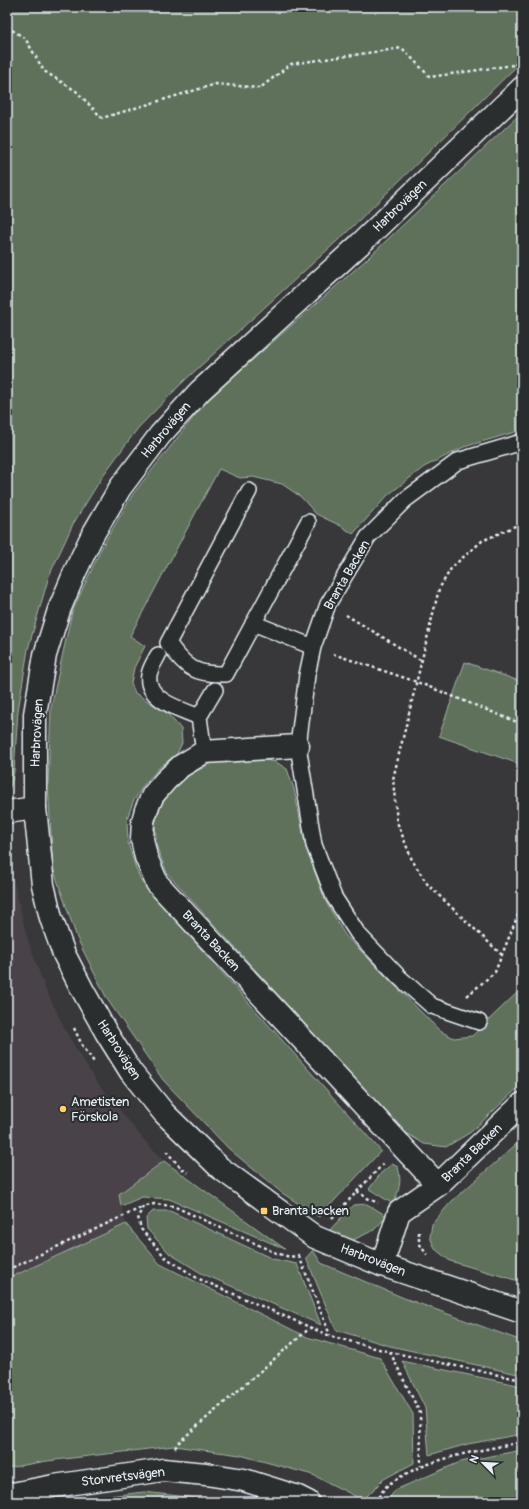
<svg xmlns="http://www.w3.org/2000/svg" width="529" height="1509" viewBox="0 0 529 1509" font-family="Pangolin,sans-serif">
  <rect width="100%" height="100%" fill="#38373a"/>
  <filter id="ink" filterUnits="userSpaceOnUse"><feTurbulence type="fractalNoise" baseFrequency=".025" numOctaves="2"/><feDisplacementMap in="SourceGraphic" scale="8" xChannelSelector="R" yChannelSelector="G"/><feConvolveMatrix kernelMatrix="1 2 1 2 8 2 1 2 1" color-interpolation-filters="sRGB"/></filter>
  <g filter="url(#ink)">
    <!-- built -->
    <path fill="#484348" d="M13 878 27 937 45 988 70 1039 94 1078 144 1140 164 1161 119 1194 126 1224 7 1279V880Z"/>
    <!-- green -->
    <path fill="#5e715a" stroke="#a3b1a9" d="M7 7H522V61L347 232 184 381 138 428 104 474 73 524 49 576 28 649 18 711 14 772 10 787 7 790Z
      M522 112V430L464 447 424 467 388 495 353 534 341 526 316 514 301 497 282 484 253 477 240 478 219 469 130 636 145 646 134 668 131 683 135 693 167 713 181 729 182 743 177 754 160 767 145 783 133 802 127 819 128 843 136 869 143 884 381 1151 319 1217 282 1193 229 1149 163 1080 107 999 77 938 53 868 48 784 51 707 72 612 103 545 133 494 208 399 368 258Z
      M465 662 522 682V765L439 736Z
      M260 759 276 762 287 769 294 789 306 848 326 902 345 935 440 1031 454 1038 472 1036 522 988V1084L471 1132 446 1147 424 1144 400 1129 167 873 157 848 155 824 160 808 168 794 188 776 213 762Z
      M522 1139V1282L450 1261 435 1249 430 1237 432 1224 451 1202Z
      M164 1161 285 1249 169 1199 142 1197 121 1206 119 1194Z
      M392 1164 398 1167C402 1182 399 1191 393 1204L369 1189 381 1173Z
      M367 1204 387 1216 374 1230 351 1241 326 1234 353 1205Z
      M153 1211H170L273 1259 297 1264 321 1325 201 1273 169 1253 147 1229 146 1218Z
      M126 1224 160 1264 307 1337 380 1358 413 1414 414 1463 384 1479 363 1500 313 1475 240 1455 174 1446 47 1461 7 1468V1279Z
      M313 1250 321 1263 404 1298 522 1341V1375L390 1346 336 1330 306 1258Z
      M402 1361 522 1386V1434L468 1444 429 1455 425 1408Z
      M522 1450V1502H387L395 1490 460 1462Z
      M144 1492 205 1499 220 1502H56Z"/>
    <g fill="none" stroke-linecap="round" stroke-linejoin="round">
      <defs>
        <path id="service" d="M249 491 168 643C186 668 195 675 226 674L308 522
          M253 623 313 647
          M158 655C155 661 150 668 149 675 145 700 181 709 199 717
          M204 752 199 717 215 690
          M479 1022 432 1006 400 978 358 934 334 897 314 845 298 746 307 675 313 647 328 604 368 537 405 500 458 461 522 442"/>
        <path id="minor" d="M298 746 204 752 181 766 166 780 153 795 146 810 143 821 142 839 146 857 157 883 438 1185
          M7 812 35 808
          M382 1265 399 1212 438 1185 522 1104"/>
        <path id="tertiary" d="M522 88 359 245 200 391 160 435 120 488 92 536 75 572 59 610 45 655 35 714V808L43 885 51 918 64 954 82 989 106 1032 131 1072 164 1113 220 1168 315 1237 382 1265 522 1312
          M7 1495 54 1486 163 1470 206 1474 244 1480 298 1497 308 1502"/>
      </defs>
      <!-- service casing -->
      <use href="#service" stroke="#e8f1f8" stroke-width="18"/>
      <!-- minor casing -->
      <use href="#minor" stroke="#e8f1f8" stroke-width="25"/>
      <!-- tertiary casing -->
      <use href="#tertiary" stroke="#e8f1f8" stroke-width="25"/>
      <!-- path -->
      <path stroke="#e8f1f8" stroke-width="2.5" stroke-dasharray="3 3" stroke-linecap="butt" d="M7 27 25 38 44 71 76 91 102 118 216 84 260 88 291 64 402 48 430 77 513 65
        M515 65 522 58
        M346 615 422 661
        M333 654 417 682 522 724
        M502 955 428 885 412 860 397 822 393 779 439 589 452 567 482 541 522 523
        M467 996 495 972 522 905
        M74 1028 82 1045 94 1062
        M166 1151 181 1168 188 1173
        M357 1191 367 1198 378 1203
        M332 1218 385 1162
        M419 1232V1243L427 1255
        M300 1255 290 1257 276 1253 173 1206 154 1204 143 1207 138 1217 141 1229 165 1257 197 1278 330 1336 390 1352 522 1380
        M299 1256 330 1335
        M7 1269H9L143 1207
        M390 1352 420 1413 421 1466
        M175 1448 179 1442 311 1327
        M375 1502C379 1497 383 1489 388 1485 424 1458 479 1451 522 1442"/>
      <!-- service -->
      <use href="#service" stroke="#2a2d2e" stroke-width="15"/>
      <!-- minor -->
      <use href="#minor" stroke="#2a2d2e" stroke-width="22"/>
      <!-- tertiary -->
      <use href="#tertiary" stroke="#2a2d2e" stroke-width="22"/>
    </g>
  </g>
  <!-- markers -->
  <g fill="#ffd166" stroke="#2a2d2e" stroke-width="1.5">
    <circle cx="63" cy="1109" r="4"/>
    <rect x="260" y="1207" width="8" height="8" rx="2"/>
  </g>
  <g text-anchor="middle" dominant-baseline="central" stroke-width="4" stroke-linejoin="round" paint-order="stroke">
    <!-- street labels -->
    <g font-size="13" fill="#e8f1f8" stroke="#2a2d2e">
      <text transform="translate(400 206) rotate(-44)">Harbrovägen</text>
      <text transform="translate(166 430) rotate(-50)">Harbrovägen</text>
      <text transform="translate(347 575) rotate(-60)">Branta Backen</text>
      <text transform="translate(37 733) rotate(-87)">Harbrovägen</text>
      <text transform="translate(211 941) rotate(47)">Branta Backen</text>
      <text transform="translate(119 1050) rotate(57)">Harbrovägen</text>
      <text transform="translate(472 1153) rotate(-44)">Branta Backen</text>
      <text transform="translate(373 1260) rotate(21)">Harbrovägen</text>
      <text transform="translate(123 1477) rotate(-7)">Storvretsvägen</text>
    </g>
    <!-- poi labels -->
    <g font-size="13" fill="#e8f1f8" stroke="#2a2d2e" text-anchor="start">
      <text x="71" y="1102">Ametisten<tspan x="71" dy="15">Förskola</tspan></text>
      <text x="272" y="1211">Branta backen</text>
    </g>
  </g>
  <!-- margin -->
  <rect width="529" height="1509" fill="none" stroke="#2a2d2e" stroke-width="24"/>
  <rect x="12" y="12" width="505" height="1485" fill="none" stroke="#e8f1f8" stroke-width="1.5" filter="url(#ink)"/>
  <!-- north arrow -->
  <g transform="translate(483 1463) rotate(294)" stroke="#2a2d2e" stroke-width="3" paint-order="stroke">
  <path d="M0-3L7 15L0 10L-7 15Z" fill="#e8f1f8"/>
  <text y="-6" font-size="11" font-weight="bold" text-anchor="middle" fill="#e8f1f8">N</text>
  </g>
</svg>
